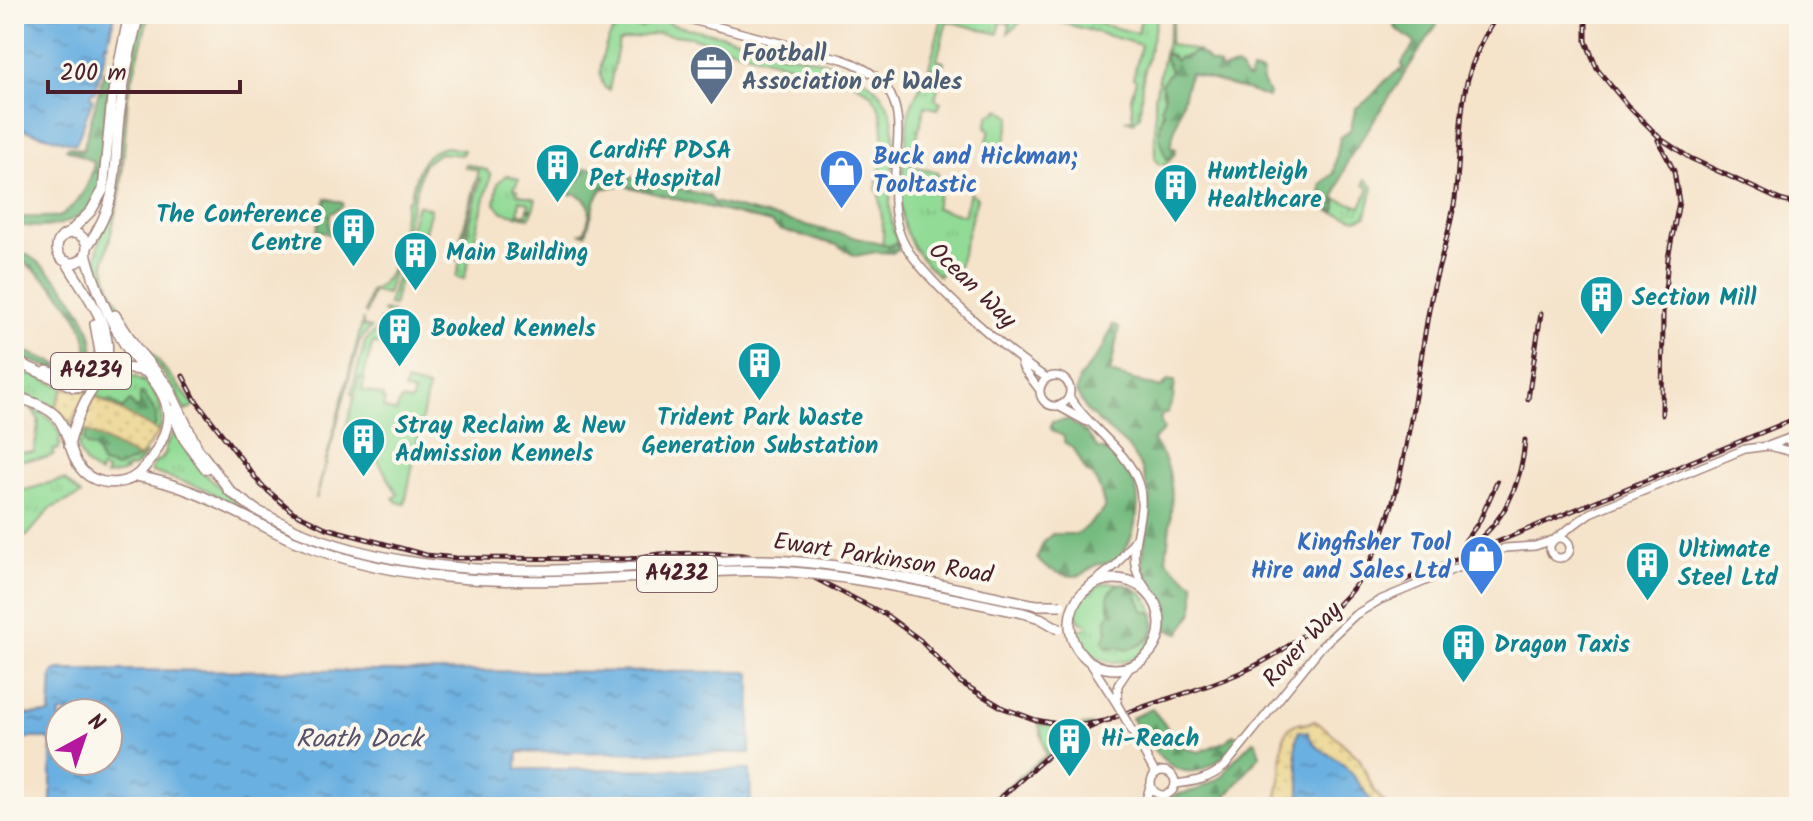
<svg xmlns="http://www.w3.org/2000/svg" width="1813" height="821" viewBox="0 0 1813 821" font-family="Kalam,sans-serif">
  <defs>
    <pattern id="grass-tufts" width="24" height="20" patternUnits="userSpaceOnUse" patternTransform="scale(2)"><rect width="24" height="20" fill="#92db96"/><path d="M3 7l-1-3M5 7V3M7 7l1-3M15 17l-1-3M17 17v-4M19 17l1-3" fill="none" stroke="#7fbc81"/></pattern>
    <pattern id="forest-firs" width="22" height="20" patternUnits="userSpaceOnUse" patternTransform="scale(2)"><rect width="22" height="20" fill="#75bb7f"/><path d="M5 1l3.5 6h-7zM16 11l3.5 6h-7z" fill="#629768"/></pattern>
    <pattern id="sand-dots" width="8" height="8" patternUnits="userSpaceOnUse" patternTransform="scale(2)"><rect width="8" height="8" fill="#eeda9e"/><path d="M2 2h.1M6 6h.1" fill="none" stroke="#cebb88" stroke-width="1.8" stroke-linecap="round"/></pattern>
    <pattern id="water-ripples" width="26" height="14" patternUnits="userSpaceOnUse" patternTransform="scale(2)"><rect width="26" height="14" fill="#6bb0e1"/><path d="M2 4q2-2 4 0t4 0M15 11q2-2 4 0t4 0" fill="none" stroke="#5a8fb7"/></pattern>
  </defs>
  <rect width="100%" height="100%" fill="#fbf7ec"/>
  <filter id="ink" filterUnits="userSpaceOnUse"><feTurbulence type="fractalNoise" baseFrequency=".0125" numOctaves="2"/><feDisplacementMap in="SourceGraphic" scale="16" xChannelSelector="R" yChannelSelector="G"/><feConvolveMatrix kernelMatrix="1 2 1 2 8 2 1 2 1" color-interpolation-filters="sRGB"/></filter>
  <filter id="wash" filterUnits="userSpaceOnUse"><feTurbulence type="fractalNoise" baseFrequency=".006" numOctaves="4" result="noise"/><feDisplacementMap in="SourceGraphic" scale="32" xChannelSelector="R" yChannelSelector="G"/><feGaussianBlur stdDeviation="1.8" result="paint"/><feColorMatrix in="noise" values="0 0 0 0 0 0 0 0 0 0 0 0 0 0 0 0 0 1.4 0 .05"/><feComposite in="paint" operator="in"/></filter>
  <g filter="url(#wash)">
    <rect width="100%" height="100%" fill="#f5e3ca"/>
    <!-- grass -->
    <path fill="url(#grass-tufts)" stroke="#6e7d60" stroke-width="2" d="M144 14H149L128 96 121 189 104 264 110 287 131 328 195 406 185 411C167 367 127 338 107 295 100 280 95 263 98 247 101 227 114 210 118 190 122 174 120 157 121 141 125 98 133 56 144 14Z
      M943 14H1030L1008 33 1010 24 1001 21 998 34 947 21 937 60 944 62 942 71 929 67Z
      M1058 14 1137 33 1143 14H1158L1142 83 1140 115 1134 122 1124 120 1133 119 1131 98 1136 80 1133 78 1141 45 1056 21Z
      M1173 14H1175L1169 44 1197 51 1175 61 1173 56 1166 53 1171 72 1162 88C1167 100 1164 109 1160 121 1157 130 1165 151 1170 159L1172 158 1165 165 1159 164 1155 160V96Z
      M662 19 674 25C700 31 726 35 752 43 759 45 767 50 774 52 784 55 794 55 804 57 848 66 891 81 894 132 896 177 881 201 899 247L890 251 881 249C887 230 879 211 879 191L876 190 878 173 883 162 878 148 883 145C884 99 874 87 830 75L828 72 801 65 799 68 690 37 658 33 619 41 609 90 605 88C594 72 606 38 618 24L641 28Z
      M928 69 942 73 935 99 941 102 938 109 925 106 910 165 938 173 937 177 943 178 935 208 964 215 970 192 977 198 956 276 946 268 939 276C895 239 897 203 905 152 907 138 906 122 910 109 915 95 923 83 928 69Z
      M1001 109 1011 117 1003 149 990 146 987 156 984 155 990 129 986 127 989 115Z
      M447 147 464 150 462 155 439 153 423 165 387 294 372 291 366 314 365 313 370 291C400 281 400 226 407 200L410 198C417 174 419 151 447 147Z
      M466 164 487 170 491 175 464 279 456 277 481 179H478L458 260 455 259 479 171 465 167Z
      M506 175 519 179 514 188 518 190 517 194 536 199 533 210 528 208 529 203 520 200 518 213 526 215 528 210 533 211 529 218 503 212 495 204 498 183Z
      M1365 179 1373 187 1366 216 1357 219 1334 213 1337 199 1361 207 1369 188 1364 185Z
      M419 205 431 209 423 239 412 236 393 306 388 305 416 208Z
      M384 310 393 312 386 336 394 339 392 349 373 343 363 379 359 378 355 395 351 394 365 341 376 331 380 320 386 321 387 314 383 312Z
      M363 319V326L371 328 360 340 316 499Z
      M15 370 30 376 32 374 64 388 55 407 14 390Z
      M123 372 142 380 141 381 145 382C159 397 166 412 159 432L96 396C97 385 110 377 123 372Z
      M31 408C48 415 54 421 61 437L58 442 61 444 58 450 55 449 53 455 46 458 19 460 18 452H34L39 420Z
      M79 427 139 458 144 452 146 455 134 467 127 468 126 472 123 470V473L106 476 107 471 101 469 100 474C86 467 81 459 78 446L80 444 77 443Z
      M174 432 204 473 246 512 205 489 152 472 151 469 156 461 161 460 166 452 165 447Z
      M65 480 81 495 51 508 27 536 14 533V491C33 491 47 481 65 480Z
      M1105 583C1173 577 1168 672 1108 661 1090 658 1081 650 1075 630L1086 629V623H1081L1076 614C1079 598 1088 589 1105 583Z
      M1039 724 1066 727 1092 725 1067 740 988 807H982L1046 755Z"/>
    <!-- forest -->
    <path fill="url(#forest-firs)" stroke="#606d55" stroke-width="2" d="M1391 14 1443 15 1348 160 1335 197 1336 212H1331L1324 204 1321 189 1322 183 1333 174 1340 138 1350 130 1356 108C1377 97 1380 79 1403 69L1402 63 1414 45V42L1394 27 1396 17Z
      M1197 51 1206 57 1209 62 1220 65 1221 70 1236 66 1241 69 1245 78 1249 79 1252 71 1262 72 1263 82 1269 94 1268 97 1190 73 1170 147 1176 149 1174 155 1167 159C1160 147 1157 126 1164 113L1161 107 1165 94 1161 84 1171 71 1164 56 1168 54 1176 60 1180 57 1184 59Z
      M108 70 111 74C109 88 106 103 105 117 103 139 105 164 100 186 89 224 49 232 14 224V216C30 219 47 216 59 217 79 204 91 184 94 162L66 149 69 146 83 150 104 72Z
      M585 168H595L709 196 714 202 877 243 889 246 896 243 899 250 893 253 876 252 855 256 837 245 780 230 771 223 621 185 602 189 596 199 586 234 581 233 585 231C591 212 595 201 573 193L571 195 563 188 580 179Z
      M326 198 343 203 342 207 330 214 329 229 335 231 334 236 317 230Z
      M14 247C23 253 32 257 40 264 66 285 109 336 87 370L68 374 14 355V347L73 370 80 367C83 361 87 355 87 349 88 316 41 270 14 257Z
      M1113 324 1119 328 1110 373 1161 388 1168 380 1175 381 1173 400 1167 413 1162 415 1160 420 1164 430 1152 441C1182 469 1170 522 1166 559L1173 567 1194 584V611L1180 633 1167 630C1168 603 1150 588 1142 563L1150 498 1142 469 1128 447 1087 411 1076 392 1079 379 1103 348Z
      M140 393H143C150 406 162 412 153 431L103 405 110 400 122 409 130 401 136 409 140 405Z
      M1068 420 1087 433 1098 449 1108 450C1117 460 1129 472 1135 485 1143 504 1133 549 1114 561 1110 564 1102 564 1096 565 1090 567 1087 573 1081 575 1068 579 1043 569 1037 558L1043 543 1052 534H1076L1082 531 1105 509 1100 489 1093 476 1086 471 1074 449 1064 442V437C1059 432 1047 434 1052 422Z
      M92 431 138 451 139 458 117 468 102 464 95 448 87 446 83 441 86 434Z
      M1123 583 1135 591 1144 612H1153C1159 635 1147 644 1126 650L1120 647 1107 648 1103 641 1108 631 1106 620 1111 612C1106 600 1107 594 1116 585Z
      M1152 709 1184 748 1199 752 1226 741 1233 734 1241 739C1191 796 1165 771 1131 718Z
      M1253 741 1256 742 1260 755 1218 807H1162L1166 801 1175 795 1197 790 1223 776 1229 765Z"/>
    <!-- sand -->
    <path fill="url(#sand-dots)" stroke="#9c7c64" stroke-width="2" d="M64 388 79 391 89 389 71 424 55 407Z
      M94 396 159 432 139 458 79 427Z
      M1315 721 1329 731 1359 758 1374 791 1388 807H1358L1309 750 1307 732H1299L1306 807H1275C1277 796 1280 785 1281 773 1283 754 1277 727 1301 722V725Z"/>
    <!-- park -->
    <path fill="#92db96" stroke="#6e7d60" stroke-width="2" d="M359 378 365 379 362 390 383 396 382 399 385 400 383 408 396 412 401 400 411 402 414 393 404 390 406 382 428 388 405 504 397 502 393 498 398 495 373 452 369 449 365 451 362 445 346 441 344 435Z"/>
    <!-- water -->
    <path fill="url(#water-ripples)" stroke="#5a6886" stroke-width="2" fill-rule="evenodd" d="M14 14H115L107 45 105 44 104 48 106 49 95 92H92L90 97 93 99 76 144 27 131 14 125Z
      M56 670 747 672 751 674 750 753 518 752 517 769 750 770 751 807H51V742L47 738H14V715L50 714 52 674ZM108 713V761H60V713Z
      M1299 731 1307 732C1316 751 1323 749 1339 761 1354 773 1364 791 1375 807H1296C1308 784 1289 755 1299 731Z"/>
  </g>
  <g filter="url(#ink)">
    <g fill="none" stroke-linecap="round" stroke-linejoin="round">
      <defs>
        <path id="tertiary" d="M669 14 842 59C941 92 872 172 902 239 918 276 1012 357 1047 378
          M1021 362 1023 368 1039 389
          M1040 391a15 15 0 1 1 30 0a15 15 0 1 1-30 0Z
          M1069 396C1087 426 1128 451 1138 482 1149 513 1127 544 1137 572 1140 582 1148 590 1153 599
          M1058 406 1087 422
          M1799 432 1793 435 1790 443 1792 450 1799 454
          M1768 446 1793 452
          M1550 548a10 10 0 1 1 20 0a10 10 0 1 1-20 0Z
          M1556 538 1590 513 1745 449 1768 446 1792 437
          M1085 589 1116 565 1136 538
          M1089 661 1117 704
          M1117 703 1118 685 1131 666
          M1127 722 1155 773
          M1151 783a12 12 0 1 1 24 0a12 12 0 1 1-24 0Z
          M1175 784C1194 782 1210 779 1225 766L1321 647 1355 615 1380 600 1505 548 1535 546 1553 540
          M1144 807 1150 786
          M1155 807 1166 795"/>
        <path id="primary" d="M69 233 91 211 103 190 112 98 129 14
          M57 248a15 15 0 1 1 30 0a15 15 0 1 1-30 0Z
          M87 247C121 197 113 173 119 118 123 82 130 48 139 14
          M115 315 137 349 168 386 198 449 231 492
          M14 361 74 387C88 387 98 382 103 369 121 332 82 291 66 261
          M47 371 72 379 90 373 100 352 95 324
          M14 396C28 401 47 406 57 417 73 436 68 467 94 479 108 485 128 484 139 473 154 458 172 429 167 408 163 385 139 367 127 348 108 318 95 287 86 253
          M171 410 184 439 206 469
          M69 445C79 409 97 357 143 371
          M135 476C194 485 240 516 294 541
          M228 490 256 510 298 531
          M1070 624a45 45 0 1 1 90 0a45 45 0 1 1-90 0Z"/>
      </defs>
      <!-- tertiary casing -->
      <use href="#tertiary" stroke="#a0817a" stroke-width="10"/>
      <!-- primary casing -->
      <use href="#primary" stroke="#a0817a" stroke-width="12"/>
      <!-- tertiary -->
      <use href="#tertiary" stroke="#fff" stroke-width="7"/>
      <!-- primary -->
      <use href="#primary" stroke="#fff" stroke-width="9"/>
      <defs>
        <path id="rail" d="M1586 14V41L1597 69 1628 106 1661 139 1690 158 1780 200 1799 205
          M1658 140 1674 171 1679 202 1668 258 1663 313 1662 415
          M183 376 195 399 261 485 293 512 326 528 426 555 456 558 628 559 659 554 704 553 743 555 771 561 801 571 886 615 920 640 960 682 1003 708 1036 720 1058 724 1082 725 1110 720
          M1528 399 1541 313
          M1465 541 1479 522 1497 482
          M1467 548C1504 525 1522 482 1525 440
          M1403 581 1799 417
          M990 807C1020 782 1054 745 1089 728 1138 705 1193 694 1242 672 1281 655 1321 624 1349 593 1404 532 1415 380 1431 299 1438 265 1450 233 1455 199 1465 122 1452 84 1498 14"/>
      </defs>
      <!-- rail casing -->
      <use href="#rail" stroke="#4a1f2b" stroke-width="5"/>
      <!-- rail -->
      <use href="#rail" stroke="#fbf7ec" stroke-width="2" stroke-dasharray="6" stroke-linecap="butt"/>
      <defs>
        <path id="tertiary-bridge" d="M1117 704 1127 722"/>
        <path id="primary-bridge" d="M298 531C412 577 525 573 645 566 684 564 722 560 761 560 852 561 947 588 1037 605H1061
          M294 541C409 588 523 583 645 577 688 574 730 569 772 571 855 574 942 597 1023 613L1040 618 1059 629"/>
      </defs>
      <!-- tertiary-bridge casing -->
      <use href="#tertiary-bridge" stroke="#a0817a" stroke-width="10" stroke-linecap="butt"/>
      <!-- primary-bridge casing -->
      <use href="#primary-bridge" stroke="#a0817a" stroke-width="12" stroke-linecap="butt"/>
      <!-- tertiary-bridge -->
      <use href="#tertiary-bridge" stroke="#fff" stroke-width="7"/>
      <!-- primary-bridge -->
      <use href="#primary-bridge" stroke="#fff" stroke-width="9"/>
    </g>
  </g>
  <!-- icons -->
  <defs>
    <symbol id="office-pin" viewBox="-11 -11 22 30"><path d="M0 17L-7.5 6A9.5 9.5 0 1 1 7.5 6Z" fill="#5c6f8a" stroke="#fbf7ec"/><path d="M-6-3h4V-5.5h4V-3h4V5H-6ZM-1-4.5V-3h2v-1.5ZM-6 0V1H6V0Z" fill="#fff"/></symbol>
    <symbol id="building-pin" viewBox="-11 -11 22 30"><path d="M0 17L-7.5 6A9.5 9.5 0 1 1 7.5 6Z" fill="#0f9aa8" stroke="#fbf7ec"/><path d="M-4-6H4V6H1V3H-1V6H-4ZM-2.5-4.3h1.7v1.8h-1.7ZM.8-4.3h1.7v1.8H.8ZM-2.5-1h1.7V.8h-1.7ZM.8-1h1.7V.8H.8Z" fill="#fff"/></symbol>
    <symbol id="shop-pin" viewBox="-11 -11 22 30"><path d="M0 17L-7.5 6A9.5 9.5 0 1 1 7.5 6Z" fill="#3f7fe0" stroke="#fbf7ec"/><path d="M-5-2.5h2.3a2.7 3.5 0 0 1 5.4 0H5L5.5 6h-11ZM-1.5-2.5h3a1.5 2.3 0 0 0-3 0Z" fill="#fff"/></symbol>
  </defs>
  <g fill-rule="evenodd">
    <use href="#office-pin" x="686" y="42" width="51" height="69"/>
    <use href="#building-pin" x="532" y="140" width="51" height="69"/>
    <use href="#shop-pin" x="816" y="146" width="51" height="69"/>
    <use href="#building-pin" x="1150" y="160" width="51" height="69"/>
    <use href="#building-pin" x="328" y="204" width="51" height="69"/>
    <use href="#building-pin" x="390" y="228" width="51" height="69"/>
    <use href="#building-pin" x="1576" y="272" width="51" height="69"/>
    <use href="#building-pin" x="374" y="304" width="51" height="69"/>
    <use href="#building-pin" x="734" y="338" width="51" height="69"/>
    <use href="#building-pin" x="338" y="414" width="51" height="69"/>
    <use href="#shop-pin" x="1456" y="532" width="51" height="69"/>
    <use href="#building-pin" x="1622" y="538" width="51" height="69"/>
    <use href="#building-pin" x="1438" y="620" width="51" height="69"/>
    <use href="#building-pin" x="1044" y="714" width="51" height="69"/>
  </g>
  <g text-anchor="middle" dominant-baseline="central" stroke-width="8" stroke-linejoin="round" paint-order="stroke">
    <!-- shield labels -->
    <g fill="#fbf7ec" stroke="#7f6065" stroke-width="2">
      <rect x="51" y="353" width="80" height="36" rx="6"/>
      <rect x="637" y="556" width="80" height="36" rx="6"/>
    </g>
    <g font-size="22" font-weight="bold" fill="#4a1f2b">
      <text x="91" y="371">A4234</text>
      <text x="677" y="574">A4232</text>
    </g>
    <!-- service labels -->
    <g font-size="24" font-weight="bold" fill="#4e5e75" stroke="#fbf7ec" text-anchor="start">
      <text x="742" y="54">Football<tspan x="742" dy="28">Association of Wales</tspan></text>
    </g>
    <!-- culture labels -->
    <g font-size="24" font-weight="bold" fill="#0d838f" stroke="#fbf7ec" text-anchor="start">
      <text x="589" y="151">Cardiff PDSA<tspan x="589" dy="28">Pet Hospital</tspan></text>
      <text x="1207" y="172">Huntleigh<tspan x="1207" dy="28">Healthcare</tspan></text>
      <text x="322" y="215" text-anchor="end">The Conference<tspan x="322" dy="28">Centre</tspan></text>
      <text x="446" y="253">Main Building</text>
      <text x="1632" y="298">Section Mill</text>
      <text x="431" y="329">Booked Kennels</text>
      <text x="760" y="418" text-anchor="middle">Trident Park Waste<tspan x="760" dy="28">Generation Substation</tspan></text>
      <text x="395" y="426">Stray Reclaim &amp; New<tspan x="395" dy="28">Admission Kennels</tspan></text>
      <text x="1678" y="550">Ultimate<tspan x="1678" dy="28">Steel Ltd</tspan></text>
      <text x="1494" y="645">Dragon Taxis</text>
      <text x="1101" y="739">Hi-Reach</text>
    </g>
    <!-- shop labels -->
    <g font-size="24" font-weight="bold" fill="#366cbe" stroke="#fbf7ec" text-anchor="start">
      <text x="873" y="157">Buck and Hickman;<tspan x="873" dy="28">Tooltastic</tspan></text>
      <text x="1451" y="543" text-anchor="end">Kingfisher Tool<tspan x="1451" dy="28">Hire and Sales Ltd</tspan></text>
    </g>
    <!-- street labels -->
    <g font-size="24" fill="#4a1f2b" stroke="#fbf7ec">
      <text transform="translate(972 286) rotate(44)">Ocean Way</text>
      <text transform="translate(883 559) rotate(9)">Ewart Parkinson Road</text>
      <text transform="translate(1303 645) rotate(-48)">Rover Way</text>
    </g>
    <!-- water labels -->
    <g font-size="26" font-style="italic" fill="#56526b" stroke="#fbf7ec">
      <text x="359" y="740">Roath Dock</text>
    </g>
  </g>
  <!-- margin -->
  <rect width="1813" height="821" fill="none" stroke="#fbf7ec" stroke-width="48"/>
  <!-- north arrow -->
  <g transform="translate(84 737) rotate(40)"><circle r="38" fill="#fbf7ec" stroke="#b4a19f" stroke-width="2"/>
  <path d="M0-6L14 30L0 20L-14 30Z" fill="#b5179e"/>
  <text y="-12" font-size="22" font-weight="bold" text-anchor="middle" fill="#4a1f2b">N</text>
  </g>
  <!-- scale -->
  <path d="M48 80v12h192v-12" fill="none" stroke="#4a1f2b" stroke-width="4"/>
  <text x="60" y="80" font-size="24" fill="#4a1f2b" stroke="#fbf7ec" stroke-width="6" paint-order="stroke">200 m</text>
</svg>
